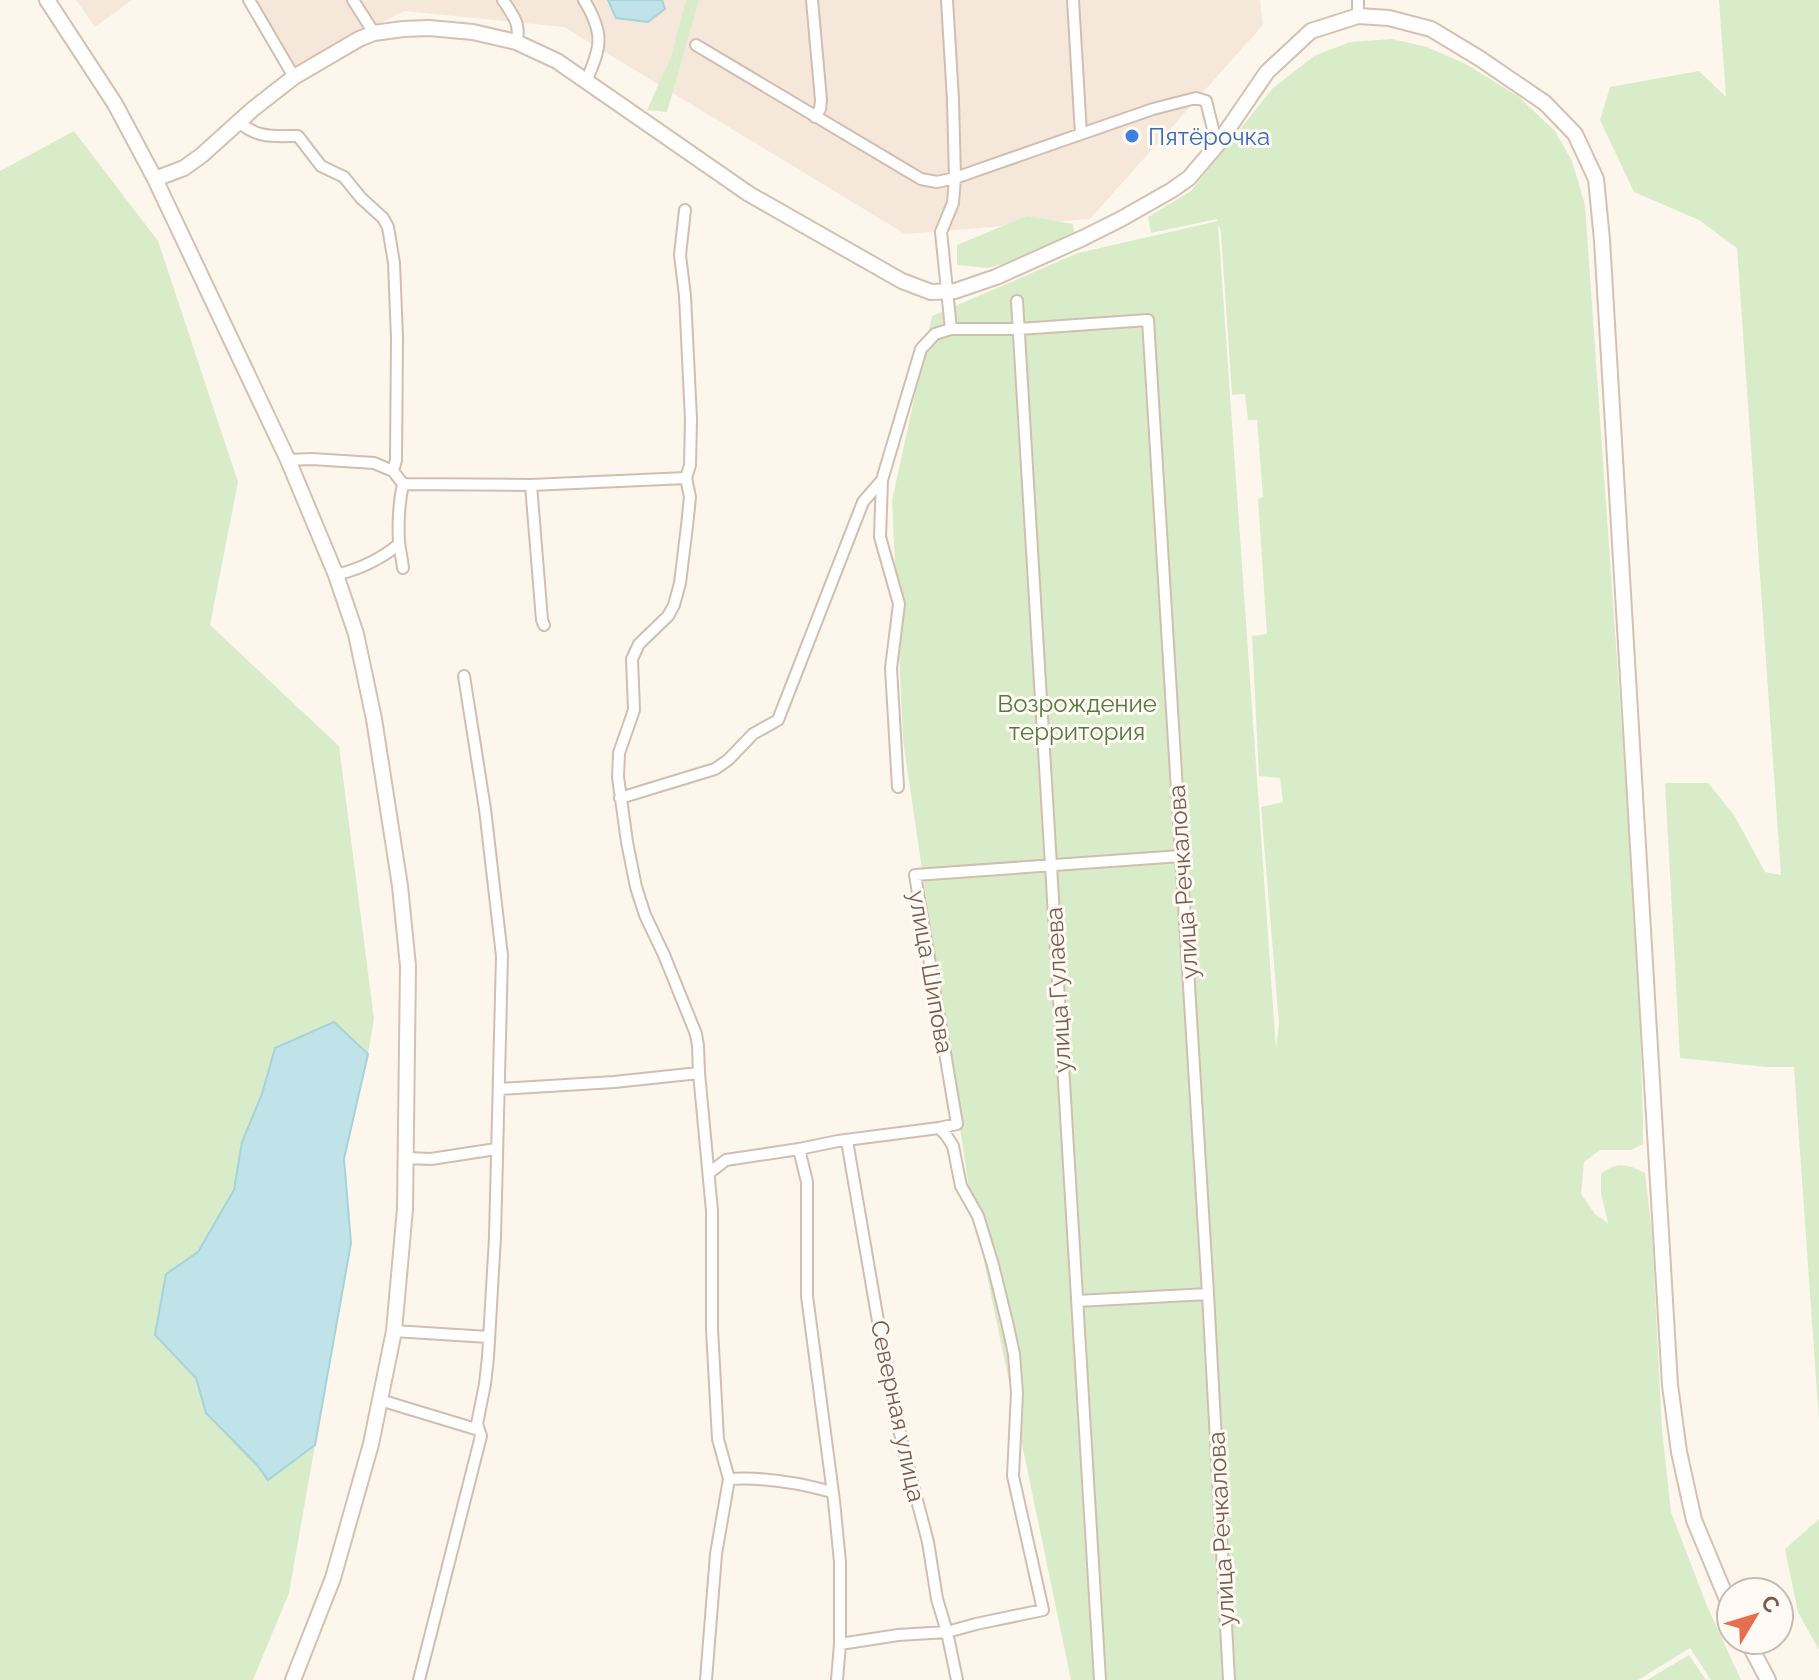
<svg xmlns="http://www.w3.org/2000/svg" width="1819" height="1680" viewBox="0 0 1819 1680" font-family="Raleway,sans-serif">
  <rect width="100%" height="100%" fill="#fdf6ec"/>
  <!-- residential -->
  <path fill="#f5e8da" d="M76 0H132L95 27Z
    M244 0H1260L1263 25 1090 219 905 234 564 27 404 11 292 70Z"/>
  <!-- green -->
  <path fill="#d8ecc9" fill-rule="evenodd" d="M686 0H699L667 112 647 110 671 57Z
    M1719 0H1819V1421L1794 1067H1766L1680 1058 1665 783H1708L1734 815 1765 872 1781 875 1737 248 1699 220 1634 192 1600 120 1610 87 1699 71 1726 97Z
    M1392 39 1427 47 1466 64 1519 97 1555 131 1572 161 1585 205 1638 958 1643 1120V1144L1631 1150H1600L1584 1162 1581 1194 1595 1214 1608 1223 1601 1193V1174C1617 1161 1627 1164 1645 1173L1652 1234 1662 1430 1671 1512 1707 1606 1741 1680H1711L1690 1648 1638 1680H1071L969 1189 903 740 892 501 932 316 1078 253 1218 221 1217 219 1151 233 1148 217 1191 191 1272 89 1314 56 1350 42ZM1218 224 1221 232 1232 395 1245 394 1248 420H1257L1263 497 1258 499 1267 634 1252 636 1259 776 1280 778 1283 802 1261 807 1279 1024 1276 1049Z
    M74 131 158 241 238 482 210 625 339 746 374 1019 368 1054 334 1022 275 1048 262 1094 242 1142 234 1190 198 1252 166 1274 155 1335 196 1378 206 1413 257 1465 268 1480 315 1445 289 1593 253 1680H0V171Z
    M1027 216 1073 224 1074 232 1016 260 988 268 957 265V245Z
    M1819 1519V1650L1798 1612 1785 1549Z
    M1689 1655 1706 1680H1647Z"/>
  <!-- water -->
  <path fill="#bfe3e8" stroke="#a5d3da" stroke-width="2" d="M608 0H662L665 9 648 22 616 18Z
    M334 1022 368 1054 344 1159 351 1243 315 1445 268 1480 257 1465 206 1413 196 1378 155 1335 166 1274 198 1252 234 1190 242 1142 262 1094 275 1048Z"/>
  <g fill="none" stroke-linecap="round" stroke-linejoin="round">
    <defs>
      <path id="street" d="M249 0 294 77
        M353 0 374 33
        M503 0C512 14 522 25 516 42
        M584 0C604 33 602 46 586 81
        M812 0 821 100 820 109 815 117
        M947 0 953 100 955 178 953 203 941 232 951 329H1019L1148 320 1208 1294 1229 1680
        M1358 16V0
        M696 45 921 179 937 182 955 178 1081 134 1073 0
        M239 122C258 139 274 136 298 136L321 166 344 177 361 198 383 218 388 227 394 263 397 338 396 460 393 471 403 484C399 502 398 523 399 542 400 551 402 559 403 568
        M1081 134 1153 109 1196 98 1206 101 1217 145
        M685 210 680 255 685 296 691 419 690 465 686 478 690 497 687 526 680 583 674 605 668 616 639 644 632 659 634 710 619 753 618 777 627 842 636 887 645 915 664 955 696 1034 698 1046 699 1073 712 1211V1329L718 1439 729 1479 716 1554 706 1680
        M1017 301 1100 1680
        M288 460 312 459 374 463 393 471
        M403 484 531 485 686 478
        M531 485 542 620 544 625
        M336 575C360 569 380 560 399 544
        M898 787 891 668 899 604 880 537 882 480 921 349 935 334 951 329
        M620 798 715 769 728 760 753 734 778 720 863 502 882 480
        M499 1089 614 1082 699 1073
        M847 1141 878 1321 902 1443 928 1542 937 1599 947 1632 957 1680
        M799 1149 807 1182V1296L834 1501 840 1562V1644L837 1680
        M406 1158 431 1159 496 1149
        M709 1173 726 1160 799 1149 838 1141 939 1128 957 1124 915 875 1181 856
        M1077 1301 1208 1294
        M394 1331 488 1337
        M380 1400 479 1430
        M729 1479C762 1477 800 1483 832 1492
        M840 1644 898 1635 947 1632 976 1624 1043 1610 1013 1476 1017 1393 1014 1354 1007 1322 993 1265 978 1216 961 1186 953 1146 946 1135 939 1128
        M419 1680 481 1436 477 1424 485 1384 488 1357 495 1237 502 956 485 809 464 676"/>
      <path id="secondary" d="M47 0 115 104 155 179 288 460 336 575 356 634 374 719 400 886 408 966 405 1209 394 1331 371 1444 333 1578 293 1680
        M155 179 184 168 202 155 253 109 294 77 359 39 374 33 403 29 429 28 473 32 516 42 557 61 749 194 902 281 931 292 955 291 996 277 1083 238 1121 219 1172 190 1189 178 1217 145 1267 72 1311 31 1358 16 1389 18 1431 29 1479 58 1545 103 1575 134 1596 179 1602 240 1670 1385 1679 1452 1694 1520 1731 1609
        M1747 1640 1768 1680"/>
    </defs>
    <!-- street casing -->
    <use href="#street" stroke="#d1beb0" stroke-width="14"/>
    <!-- secondary casing -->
    <use href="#secondary" stroke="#d6c0b0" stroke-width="18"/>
    <!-- street -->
    <use href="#street" stroke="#fff" stroke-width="10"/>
    <!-- secondary -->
    <use href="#secondary" stroke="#fff" stroke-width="14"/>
  </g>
  <!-- markers -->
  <circle fill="#3f7fe0" stroke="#fffaf3" stroke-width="3" cx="1132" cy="136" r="8"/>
  <g text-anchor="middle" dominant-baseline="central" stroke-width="6" stroke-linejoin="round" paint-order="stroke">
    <!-- shop labels -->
    <g font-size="24" fill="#366cbe" stroke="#fffaf3" text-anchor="start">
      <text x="1148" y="136">Пятёрочка</text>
    </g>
    <!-- park labels -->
    <g font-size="24" fill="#537a41" stroke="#fffaf3">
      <text x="1077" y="703">Возрождение<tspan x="1077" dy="28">территория</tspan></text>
    </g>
    <!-- street labels -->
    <g font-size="24" fill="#7a5c4d" stroke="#fffaf3">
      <text transform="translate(1183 882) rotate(-94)">улица Речкалова</text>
      <text transform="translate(931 972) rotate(80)">улица Шипова</text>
      <text transform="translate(1058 990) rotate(-93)">улица Гулаева</text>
      <text transform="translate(898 1411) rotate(78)">Северная улица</text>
      <text transform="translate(1221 1529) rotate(-93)">улица Речкалова</text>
    </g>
  </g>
  <!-- north arrow -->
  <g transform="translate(1755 1616) rotate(52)"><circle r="38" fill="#fffaf3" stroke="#cabbb1" stroke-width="2"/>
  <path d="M0-6L14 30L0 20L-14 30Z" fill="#e76f51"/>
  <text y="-12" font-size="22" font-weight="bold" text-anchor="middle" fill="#7a5c4d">С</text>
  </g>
</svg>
